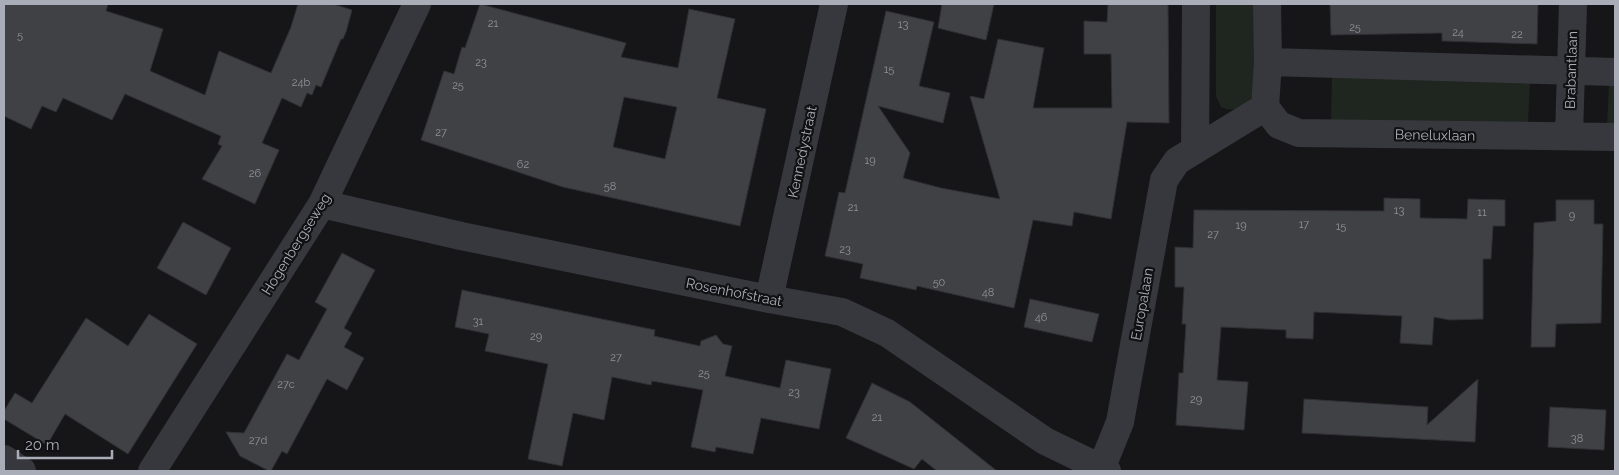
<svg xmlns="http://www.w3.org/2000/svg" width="1619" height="475" viewBox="0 0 1619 475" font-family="Raleway,sans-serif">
  <rect width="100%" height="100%" fill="#161618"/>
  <!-- green -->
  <path fill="#1e261f" d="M1216 4H1254C1254 22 1258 86 1251 98 1244 110 1232 112 1221 107L1216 96Z
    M1332 75 1530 80 1528 124 1331 121Z
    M1609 84H1615V125H1607Z"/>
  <!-- building -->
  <path fill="#404145" stroke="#303034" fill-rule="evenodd" d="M4 4H108L106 11 163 29 150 71 205 95 219 51 271 73 291 27 298 4H333L352 10 346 32 343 39H341L321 87 316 85 312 95 307 93 301 107 282 98 262 143 279 150 255 204 202 179 222 146 218 144 221 136 125 94 112 120 63 98 56 112 42 106 31 129 4 116Z
    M480 4 626 43 621 57 678 68 689 9 735 19 717 98 766 109 740 226 563 187 421 140 444 71 454 74 462 47 465 48ZM624 97 677 107 665 159 613 147Z
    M942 4H994L986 40 938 28Z
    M1108 4H1168L1169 123 1127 122 1111 219 1074 212 1072 226 1033 220 1014 308 917 286 916 290 860 278 863 264 825 256 839 192 845 193 886 11 934 22 919 86 950 93 943 123 878 106 910 153 903 178 941 188 1000 199 970 96 984 99 998 39 1044 48 1033 108H1112L1111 54H1084V21L1107 22Z
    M1330 4H1538L1537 44 1442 41V33L1331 35Z
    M1384 198 1420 199V218L1467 219 1468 199 1505 200V226H1493L1491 259H1483V319L1450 320 1434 317 1432 345 1400 343 1402 316 1314 312 1313 339 1286 338V330L1221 327 1217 380 1248 382 1244 430 1176 425 1179 373H1183L1186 324H1182L1184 287H1175V247L1193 248 1194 210 1384 211Z
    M1556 200H1594V224H1603L1601 323 1556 324 1555 347H1531L1534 223 1556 221Z
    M183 222 231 248 206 295 157 268Z
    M342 253 375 270 344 328 352 333 344 347 364 358 347 390 327 379 287 454 282 451 271 471H269L240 456 226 432 244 433 287 354 299 360 327 309 315 302Z
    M462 290 655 330 654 336 700 346 701 341 716 335 723 344 732 346 725 376 780 388 786 360 831 369 819 429 761 418 753 454 716 447 715 452 691 447 703 390 652 381 651 385 612 377 604 420 573 413 562 466 528 459 548 364 485 351 489 334 455 327Z
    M1030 299 1099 314 1092 342 1024 327Z
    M149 314 197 344 128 454 65 414 47 445 4 419V411L15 393 32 403 86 318 128 346Z
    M1478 379 1475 442 1302 433 1304 399 1428 407 1427 425Z
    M872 383 910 402 997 471H937L922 459 914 469 846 438Z
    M1550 407 1606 410 1604 450 1548 447Z"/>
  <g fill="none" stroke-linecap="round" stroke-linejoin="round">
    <!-- street -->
    <path stroke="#37383d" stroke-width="28" d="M1268 62 1615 72
      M1265 107 1279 125 1299 133 1615 137
      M1569 136 1573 4
      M1195 150 1196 4
      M322 204 461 236 769 299 842 312 887 333 1045 441 1107 471
      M769 299 834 4
      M4 459 22 471
      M1101 469 1120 422 1164 180 1177 161 1265 107 1268 62 1267 4
      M152 471 322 204 417 4"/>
  </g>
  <g text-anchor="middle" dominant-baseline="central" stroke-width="4.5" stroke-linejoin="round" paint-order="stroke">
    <!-- number labels -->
    <g font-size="11" fill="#8e929b">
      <text x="493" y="23">21</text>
      <text x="903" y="24">13</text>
      <text x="1355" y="27">25</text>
      <text x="1458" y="32">24</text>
      <text x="1517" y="34">22</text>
      <text x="20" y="35">5</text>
      <text x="481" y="62">23</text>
      <text x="889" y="69">15</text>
      <text x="301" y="82">24b</text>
      <text x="458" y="85">25</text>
      <text x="441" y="132">27</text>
      <text x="870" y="160">19</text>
      <text x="523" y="164">62</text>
      <text x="255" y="173">26</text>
      <text x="610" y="186">58</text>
      <text x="853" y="207">21</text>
      <text x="1399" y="210">13</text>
      <text x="1482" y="212">11</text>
      <text x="1572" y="215">9</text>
      <text x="1304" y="224">17</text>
      <text x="1241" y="225">19</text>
      <text x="1341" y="226">15</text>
      <text x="1213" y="234">27</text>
      <text x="845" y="249">23</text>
      <text x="939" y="282">50</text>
      <text x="988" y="292">48</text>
      <text x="1041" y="317">46</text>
      <text x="478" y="321">31</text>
      <text x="536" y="336">29</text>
      <text x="616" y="357">27</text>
      <text x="704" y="373">25</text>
      <text x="286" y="384">27c</text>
      <text x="794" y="392">23</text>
      <text x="1196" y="399">29</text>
      <text x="877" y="417">21</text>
      <text x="1577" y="438">38</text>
      <text x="258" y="440">27d</text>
    </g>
    <!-- street labels -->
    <g font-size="14" fill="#a8adb8" stroke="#111113">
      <text transform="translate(1571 70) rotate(-88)">Brabantlaan</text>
      <text transform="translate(1435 135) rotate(1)">Beneluxlaan</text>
      <text transform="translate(802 152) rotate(-78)">Kennedystraat</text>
      <text transform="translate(296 244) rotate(-58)">Hogenbergseweg</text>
      <text transform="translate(734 292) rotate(11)">Rosenhofstraat</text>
      <text transform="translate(1142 304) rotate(-80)">Europalaan</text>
    </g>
  </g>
  <!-- border -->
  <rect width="1619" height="475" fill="none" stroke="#a8adb8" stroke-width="10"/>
  <!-- scale -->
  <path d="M18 450v8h94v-8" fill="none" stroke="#a8adb8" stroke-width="2.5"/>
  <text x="25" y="450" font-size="15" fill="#a8adb8" stroke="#111113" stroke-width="4" paint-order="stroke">20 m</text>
</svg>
